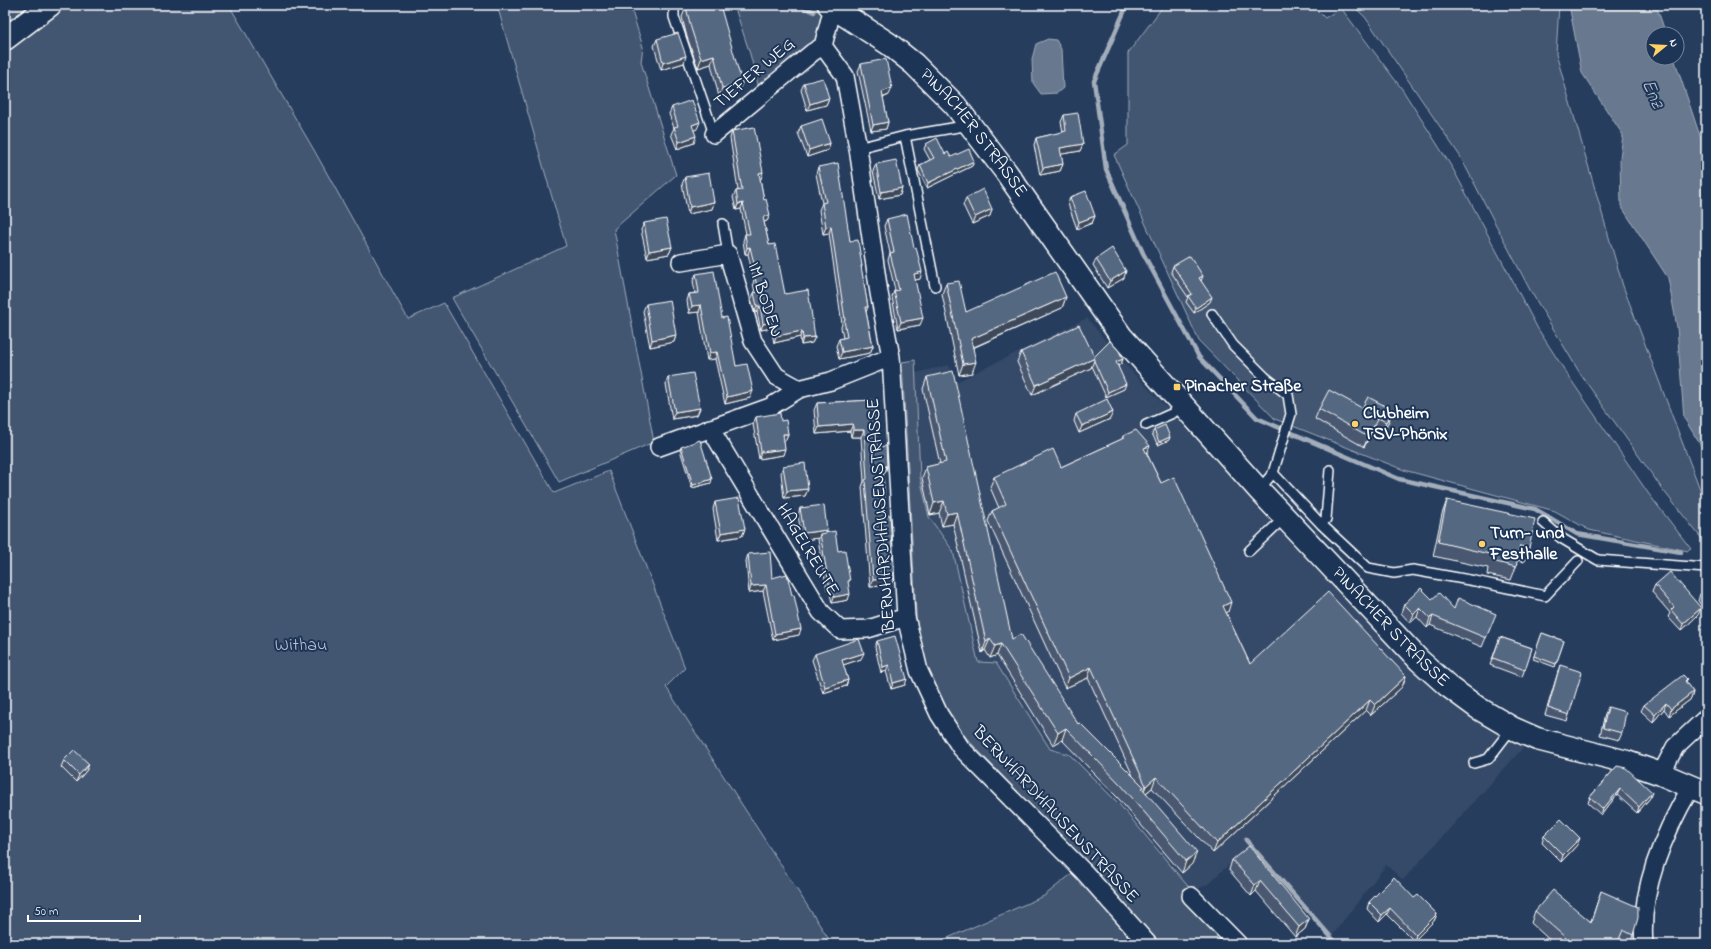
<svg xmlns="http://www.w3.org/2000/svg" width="1711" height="949" viewBox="0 0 1711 949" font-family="'Indie Flower',sans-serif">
  <rect width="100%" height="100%" fill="#263d5e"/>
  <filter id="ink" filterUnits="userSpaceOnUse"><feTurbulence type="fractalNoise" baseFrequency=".025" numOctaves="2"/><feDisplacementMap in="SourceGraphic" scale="8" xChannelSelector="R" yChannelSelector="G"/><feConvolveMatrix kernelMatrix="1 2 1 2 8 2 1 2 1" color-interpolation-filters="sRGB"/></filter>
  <g filter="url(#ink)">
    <!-- built -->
    <path fill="#344a68" d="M1087 318 1124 363 1384 635 1469 714 1525 746 1403 880 1386 865 1331 937 1299 904 1252 843 1207 885 1192 891 1119 804 1070 755 1050 749 996 664 978 662 953 551 929 517 920 477 915 373 949 365 954 383Z"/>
    <!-- green -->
    <path fill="#425672" stroke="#a0aab8" d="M5 5H229L314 150 408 319 444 303 554 493 609 471 685 668 666 687 832 944H5Z
      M497 5H630L643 47 641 62 676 175 614 229 654 442 559 482 452 298 566 246Z
      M734 5H812L820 9 825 19 816 44 759 88 750 54Z
      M1164 5H1312L1325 18 1341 8 1402 89 1453 169 1538 329 1569 377 1648 493 1691 549 1688 551 1589 530 1555 511 1404 470 1275 419 1199 341 1114 155 1128 145V53Z
      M1352 5H1559L1556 54 1623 286 1706 505V544L1663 490 1581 375 1530 290 1460 156 1365 17Z
      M915 360 920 477 929 517 953 551 978 662 996 663 1050 749 1070 755 1119 804 1192 891 1231 944H1155L1075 853 957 728 923 666 917 630 902 362Z
      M1074 872 1136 944H934L1044 896Z"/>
    <!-- water -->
    <path fill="#67788e" stroke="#a4aebb" d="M1569 5H1656L1666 34H1653V58H1674L1706 154V454L1684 418 1677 327 1668 278 1621 206 1620 158 1623 135 1582 73Z
      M1048 39 1056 40 1061 49 1063 88 1057 93 1041 94 1033 83 1032 59 1036 44Z"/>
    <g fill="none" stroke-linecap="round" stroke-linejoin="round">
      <!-- stream -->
      <path stroke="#a4aebb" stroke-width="4.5" d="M800 5 814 12
        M1127 5 1094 81 1106 169 1143 253 1199 357 1257 418 1399 479 1535 509 1577 534 1681 552
        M1246 840 1337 944"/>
      <defs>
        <path id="service" d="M674 5V17L714 134
          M905 136 935 286
          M858 148 905 136 970 125
          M723 224 728 254
          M1212 314 1233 345 1265 377 1288 395 1291 414 1273 473 1259 490
          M1146 425 1173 413 1183 404
          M1273 473 1321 524 1368 568 1394 573 1413 570 1475 581 1545 596 1578 561
          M1543 522 1561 538 1598 560 1706 568
          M1321 524 1326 519 1330 470
          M1249 551 1285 517
          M1474 763 1488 759 1512 728"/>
        <path id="minor" d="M833 7 823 46 845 76 858 148 879 293 891 357 906 617 919 671 939 714 961 748 1084 872 1148 944
          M714 134 813 52 823 46
          M681 262 728 254 753 341 776 376 799 389
          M710 428 821 612 840 630 868 629 906 617
          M659 447 770 407 799 389 831 381 891 357
          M1661 774 1675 747 1706 718
          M1191 896 1238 944
          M1644 944C1639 890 1664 833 1691 787"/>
        <g id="tertiary">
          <path id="s1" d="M829 5 889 44 914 64 955 105 1006 172 1121 336 1259 490 1419 660 1448 686 1478 708 1512 728 1537 739 1627 762 1661 774 1706 793"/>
          <path d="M5 39 50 5"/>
        </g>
      </defs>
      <!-- service casing -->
      <use href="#service" stroke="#fff" stroke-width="12"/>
      <!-- minor casing -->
      <use href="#minor" stroke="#fff" stroke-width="20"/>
      <!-- tertiary casing -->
      <use href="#tertiary" stroke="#fff" stroke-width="25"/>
      <!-- service -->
      <use href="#service" stroke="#1d3557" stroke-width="9"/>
      <!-- minor -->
      <use href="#minor" stroke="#1d3557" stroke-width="17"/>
      <!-- tertiary -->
      <use href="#tertiary" stroke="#1d3557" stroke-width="22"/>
    </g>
    <!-- wall -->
    <path fill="#49596f" stroke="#fff" d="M686 7 742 83 738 92 719 97 711 64 698 68 687 37 682 17Z
      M657 39 684 63 661 70 654 46Z
      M861 64 889 95 883 98 888 122 886 129 871 131 858 71Z
      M804 83 829 98 826 105 807 110 801 90Z
      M672 107 697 129 694 130V143L677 149 671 134 674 128 669 114Z
      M1064 115 1083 144 1080 151 1061 154 1063 164 1060 171 1040 175 1034 145 1036 138 1063 132 1061 122Z
      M801 126 830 143 828 150 807 157 798 133Z
      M732 131 761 179H760L764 200 770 215 767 221 764 222 769 245 785 294 815 337 812 343 801 345 800 337 774 343 771 328 761 330 757 312H755L751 299 754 293H755L753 283 754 280 748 254H745L743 241 745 234H746L741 209 736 210 733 197 736 191 738 190 730 138Z
      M926 144 951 157 974 161 972 166 927 188 918 170 920 165 930 160 924 149Z
      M876 164 902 188 900 195 879 199 873 171Z
      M818 167 850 241 862 266 861 269 868 307 866 312 873 346 870 353 839 359 836 346 839 339 843 338 841 327 842 324 829 233 823 234 819 210 822 203 816 174Z
      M685 177 714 202 712 209 688 214 682 184Z
      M1070 197 1095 216 1092 223 1077 229 1068 204Z
      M966 198 992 209 990 216 972 224 963 205Z
      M887 219 920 279 915 280 920 325 898 329 892 297 894 291 895 290 888 260 890 253 884 226Z
      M644 223 672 247 669 254 647 258 641 230Z
      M1096 259 1124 278 1107 288 1093 265Z
      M1173 266 1201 281 1210 302 1194 313 1186 302 1188 297 1171 272Z
      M696 274 722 318 736 366 750 398 725 404 715 359 707 360 699 312 689 313 687 301 689 294 695 293 693 281Z
      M946 283 966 312 1066 297 1062 308 973 348 972 373 959 375 942 294Z
      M646 304 676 335 674 342 650 347 643 311Z
      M1021 352 1123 359 1121 364 1118 366 1124 389 1106 397 1092 366 1091 368 1032 395 1017 362Z
      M668 377 700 408 697 415 672 419 666 384Z
      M927 377 1012 639 1078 724 1133 776 1088 678 1065 688 988 521 992 511 999 508 990 487 994 477 1061 467 1122 439 1123 436 1147 454 1161 483 1228 612 1226 613 1250 664 1406 676 1402 687 1371 715 1366 710 1213 853 1152 788 1146 793 1192 864 1182 873 1118 798 1062 740 1053 745 997 655 990 658 985 650 982 653 953 524 942 526 939 513 930 515 922 478 926 467 940 464 923 389Z
      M873 400 877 447 887 466 885 473 883 474 891 585 870 587 862 487 864 481 861 437H851L850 431 816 434 814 410 817 403Z
      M1362 408 1389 421 1382 432 1374 428 1364 447 1315 419 1319 409Z
      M1076 414 1110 419 1079 433 1074 421Z
      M756 417 781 421 788 434 785 441H784L783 455 759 459 753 424Z
      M1154 430 1169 440 1158 445 1152 434Z
      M681 447 711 483 692 488 680 450Z
      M783 466 808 489 805 496 784 498 781 473Z
      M1447 500 1529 548 1524 562 1517 560 1516 567 1511 580 1487 575 1488 568 1433 556 1442 514Z
      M715 502 745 529 742 536 718 540 713 509Z
      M800 508 827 530 826 533 838 551 848 586V600L832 603 829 589 827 590 818 540 819 538 802 540 798 515Z
      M748 554 772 578 792 595 799 635 773 640 763 591 749 593 746 561Z
      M1655 585 1698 615 1681 631 1668 617 1670 613 1652 592Z
      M1706 589V611L1698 601 1700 594Z
      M1432 599 1454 609 1492 623 1482 647 1430 625 1427 628 1417 617 1410 623 1401 613 1404 604Z
      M1542 633 1564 641 1555 667 1533 659Z
      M1500 637 1532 648 1522 677 1490 665Z
      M877 641 905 685 891 689 886 671 881 673 875 647Z
      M815 654 861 659 843 665 848 680 846 686 823 693 812 660Z
      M1560 665 1569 715 1567 721 1545 715Z
      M1685 682 1693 692 1691 699 1669 716 1664 709 1653 722 1641 711 1644 705Z
      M1608 707 1622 733 1619 740 1600 735 1605 714Z
      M64 760 89 764 86 771 76 782 61 767Z
      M1617 766 1650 798 1637 813 1617 795 1601 815 1588 803 1590 797Z
      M1544 836 1577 845 1561 862 1542 843Z
      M1232 860 1309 919 1305 929 1295 937 1256 891 1251 896 1229 870Z
      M1601 891 1633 935 1630 944H1623L1619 942 1618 944H1554L1531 923 1535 911 1591 921Z
      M1414 898 1437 914 1434 921 1414 941 1387 914 1379 922 1367 909 1369 902Z"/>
    <!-- shaded-wall -->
    <path fill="#3c485a" stroke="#fff" d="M714 55 711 64 698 68 701 59Z
      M686 56 684 63 661 70 663 63Z
      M742 83 738 92 719 97 722 88Z
      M892 88 889 95 879 99 882 92Z
      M829 98 826 105 807 110 810 104Z
      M700 122 697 129 690 132 692 125Z
      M888 122 886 129 871 131 873 125Z
      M696 136 694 143 677 149 679 142Z
      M830 143 828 150 807 157 809 150Z
      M1083 144 1080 151 1057 155 1060 148Z
      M974 161 972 166 927 188 928 183Z
      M1063 164 1060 171 1040 175 1043 168Z
      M763 172 761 179 757 180 759 173Z
      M902 188 900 195 879 199 881 192Z
      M714 202 712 209 688 214 690 207Z
      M743 203 741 209 736 210 738 204Z
      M992 209 990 216 972 224 975 217Z
      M770 215 767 221 760 223 763 217Z
      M1095 216 1092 223 1077 229 1079 222Z
      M831 226 829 233 823 234 826 227Z
      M672 247 669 254 647 258 649 251Z
      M750 247 748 254H745L747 248Z
      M1126 271 1124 278 1107 288 1110 281Z
      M922 272 920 279 911 281 914 274Z
      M1203 276 1201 281 1199 278Z
      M1066 297 1062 308 967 350 971 339Z
      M1212 297 1210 302 1194 313 1196 308Z
      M701 305 699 312 689 313 692 306Z
      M757 306H760L757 312H755Z
      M923 318 920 325 898 329 901 322Z
      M773 322 771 328 761 330 763 324Z
      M802 331 800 337 774 343 776 336Z
      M676 335 674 342 650 347 652 340Z
      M815 337 812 343 801 345 803 338Z
      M873 346 870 353 839 359 842 352Z
      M717 352 715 359 707 360 710 353Z
      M1095 358 1091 368 1032 395 1036 385Z
      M1123 359 1121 364 1114 367 1116 362Z
      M976 362 972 373 959 375 963 364Z
      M1126 384 1124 389 1106 397 1108 392Z
      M753 391 750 398 725 404 727 397Z
      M700 408 697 415 672 419 675 412Z
      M1393 410 1389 421 1382 432 1386 422Z
      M1113 412 1110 419 1079 433 1082 426Z
      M1378 418 1374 428 1364 447 1368 437Z
      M853 424 850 431 816 434 819 427Z
      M853 430H864L861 437H851Z
      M783 434H788L785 441H781Z
      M1170 437 1169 440 1158 445 1159 442Z
      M1150 446 1146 456 1144 448Z
      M785 449 783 455 759 459 761 452Z
      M887 466 885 473 880 474 882 467Z
      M712 479 711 483 692 488 693 485Z
      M808 489 805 496 784 498 787 491Z
      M944 501 939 513 930 515 934 503Z
      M957 512 953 524 942 526 947 514Z
      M745 529 742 536 718 540 721 533Z
      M827 530 825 537 820 534 819 538 802 540 804 533Z
      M894 578 891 585 870 587 873 580Z
      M829 584H831L829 589 827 590Z
      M766 585 763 591 749 593 751 586Z
      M850 594 848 600 832 603 834 597Z
      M1231 602 1228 612 1219 616 1223 606Z
      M1420 608 1417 617 1410 623 1414 614Z
      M1701 608 1698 615 1681 631 1683 624Z
      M1433 616 1430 625 1427 628 1430 618Z
      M801 629 799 635 773 640 775 634Z
      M990 639 985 650 982 653 986 642Z
      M1001 644 997 655 990 658 995 646Z
      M864 653 861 659 840 666 842 660Z
      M889 665 886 671 881 673 883 667Z
      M1091 667 1088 678 1065 688 1069 678Z
      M1406 676 1402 687 1371 715 1375 705Z
      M907 679 905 685 891 689 893 683Z
      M848 680 846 686 823 693 825 687Z
      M1693 692 1691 699 1669 716 1671 709Z
      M1370 700 1366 710 1213 853 1217 843Z
      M1666 703 1664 709 1653 722 1655 715Z
      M1066 728 1062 740 1053 745 1058 733Z
      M89 764 86 771 76 782 79 775Z
      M1156 777 1152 788 1142 796 1146 786Z
      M1620 789 1617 795 1601 815 1603 809Z
      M1652 792 1650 798 1637 813 1639 807Z
      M1580 838 1577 845 1561 862 1563 855Z
      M1197 852 1192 864 1182 873 1186 861Z
      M1260 881 1256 891 1251 896 1255 885Z
      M1390 908 1387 914 1379 922 1382 915Z
      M1437 914 1434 921 1414 941 1416 935Z
      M1309 919 1305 929 1295 937 1299 927Z"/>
    <!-- building -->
    <path fill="#556781" stroke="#fff" d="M694 5H720L742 83 722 88 714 55 701 59 691 28 686 7Z
      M678 33 686 56 663 63 657 39Z
      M886 59 892 88 882 92 888 122 873 125 861 64Z
      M823 78 829 98 810 104 804 83Z
      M692 100 700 122 692 125 696 136 679 142 674 127 678 126 672 107Z
      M1078 113 1083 144 1060 148 1063 164 1043 168 1036 138 1066 131 1064 115Z
      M822 119 830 143 809 150 801 126Z
      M754 127 763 172 759 173 764 200 766 199 770 215 763 217 769 245 775 244 785 294 808 290 815 337 803 338 802 331 776 336 773 322 763 324 760 306H757L754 293 758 292 755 277 757 276 750 247 747 248 745 234H750L743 203 738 204 736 191 742 190 732 131Z
      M937 138 945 154 948 152 951 157 969 149 974 161 928 183 920 165 934 158 926 144Z
      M896 160 902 188 881 192 876 164Z
      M838 163 850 241 858 240 862 266H861L868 307H865L873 346 842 352 839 339 847 337 844 320H845L831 226 826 227 822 203 826 202 818 167Z
      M709 173 714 202 690 207 685 177Z
      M983 189 992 209 975 217 966 198Z
      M1086 191 1095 216 1079 222 1070 197Z
      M907 214 914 248 916 247 922 272 914 274 923 318 901 322 894 291 899 290 890 253 894 252 887 219Z
      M666 219 672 247 649 251 644 223Z
      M1112 248 1126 271 1110 281 1096 259Z
      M1190 256 1203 276 1199 278 1212 297 1196 308 1188 296 1192 294 1173 266Z
      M714 271 722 318 727 317 736 366 747 364 753 391 727 397 717 352 710 353 701 305 692 306 689 294 699 293 696 274Z
      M1055 272 1066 297 971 339 976 362 963 364 946 283 959 281 966 312Z
      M670 300 676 335 652 340 646 304Z
      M1079 325 1095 358 1036 385 1021 352Z
      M1110 341 1119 351 1123 359 1116 362 1126 384 1108 392 1094 361V357Z
      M953 371 1012 639 1021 634 1078 724 1080 723 1144 787 1142 788 1197 852 1186 861 1122 786 1066 728 1058 733 1001 644 995 646 990 639 986 642 957 512 947 514 944 501 934 503 926 467 946 462 927 377Z
      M693 373 700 408 675 412 668 377Z
      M1329 390 1362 408 1368 397 1393 410 1386 422 1378 418 1368 437 1319 409Z
      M1107 399 1113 412 1082 426 1076 414Z
      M873 400 877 447 886 446 887 466 882 467 886 515H890L894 578 873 580 865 480 867 479 864 430H853V424L819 427 817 403Z
      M780 413 781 421 786 420 788 434H783L785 449 761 452 756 417Z
      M1165 425 1170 437 1159 442 1154 430Z
      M1136 430 1150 446 1144 448 1161 483 1174 477 1231 602 1223 606 1250 664 1328 592 1406 676 1375 705 1370 700 1217 843 1156 777 1146 786 1091 667 1069 678 992 511 1006 504 994 477 1053 449 1061 467 1124 438 1123 436Z
      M700 440 712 479 693 485 681 447Z
      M805 463 808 489 787 491 783 466Z
      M739 498 745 529 721 533 715 502Z
      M1447 500 1535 519 1529 548 1520 546 1516 567 1492 561 1493 555 1438 542Z
      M824 505 827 530 804 533 800 508Z
      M835 531 838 551 845 550 850 581H848L850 594 834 597 831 584H829L820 534Z
      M770 552 772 578 787 574 792 595H794L801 629 775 634 766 585 751 586 748 554Z
      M1670 572 1701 608 1683 624 1671 610 1674 607 1655 585Z
      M1421 588 1432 599 1439 593 1454 609 1458 598 1496 614 1486 638 1433 616 1430 618 1420 608 1414 614 1404 604Z
      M1706 589V601L1700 594Z
      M1542 633 1564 641 1556 664 1534 656Z
      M895 636 907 679 893 683 889 665 883 667 877 641Z
      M1500 637 1532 648 1525 670 1493 658Z
      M859 639 864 653 842 660 848 680 825 687 815 654Z
      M1560 665 1582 672 1569 715 1548 708Z
      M1683 675 1687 679 1685 681 1693 692 1671 709 1666 703 1655 715 1644 705Z
      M1608 707 1626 712 1622 733 1603 728Z
      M74 750 89 764 79 775 64 760Z
      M1617 766 1626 768 1652 792 1639 807 1620 789 1603 809 1590 797Z
      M1561 819 1580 838 1563 855 1544 836Z
      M1249 846 1309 919 1299 927 1260 881 1255 885 1232 860Z
      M1394 877 1414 898 1418 895 1437 914 1416 935 1390 908 1382 915 1369 902Z
      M1553 890 1591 922 1601 891 1638 907V918L1633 935 1623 930 1617 944H1567L1562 942 1566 938 1535 911Z"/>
  </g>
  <!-- markers -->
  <g fill="#ffd166" stroke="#1d3557" stroke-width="1.5">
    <rect x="1173" y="383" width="8" height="8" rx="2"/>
    <circle cx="1355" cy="424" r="4"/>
    <circle cx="1482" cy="544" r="4"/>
  </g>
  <g text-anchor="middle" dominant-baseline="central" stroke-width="4" stroke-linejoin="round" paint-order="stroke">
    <!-- street labels -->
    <g font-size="18" fill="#fff" stroke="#1d3557">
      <text transform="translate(755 74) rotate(-40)">TIEFER WEG</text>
      <text stroke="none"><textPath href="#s1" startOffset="195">PINACHER STRASSE</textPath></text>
      <text transform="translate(764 300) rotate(72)">IM BODEN</text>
      <text transform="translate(882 515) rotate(-94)">BERNHARDHAUSENSTRASSE</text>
      <text transform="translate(807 550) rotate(59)">HAGELREUTE</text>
      <text stroke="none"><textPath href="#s1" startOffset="843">PINACHER STRASSE</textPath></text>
      <text transform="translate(1055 815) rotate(47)">BERNHARDHAUSENSTRASSE</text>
    </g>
    <!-- poi labels -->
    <g font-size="18" font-weight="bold" fill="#fff" stroke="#1d3557" text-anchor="start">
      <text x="1185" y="387">Pinacher Straße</text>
      <text x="1363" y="414">Clubheim<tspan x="1363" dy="21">TSV-Phönix</tspan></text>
      <text x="1490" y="534">Turn- und<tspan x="1490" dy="21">Festhalle</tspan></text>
    </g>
    <!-- park labels -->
    <g font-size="18" fill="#bdc4ce" stroke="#1d3557">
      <text x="301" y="646">Withau</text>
    </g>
    <!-- water labels -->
    <g font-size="19" font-style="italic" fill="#bbc2cc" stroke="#1d3557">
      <text transform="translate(1652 94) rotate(67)">Enz</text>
    </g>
  </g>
  <!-- margin -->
  <rect width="1711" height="949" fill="none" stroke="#1d3557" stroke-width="20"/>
  <rect x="10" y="10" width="1691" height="929" fill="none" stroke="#fff" stroke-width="1.5" filter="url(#ink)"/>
  <!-- north arrow -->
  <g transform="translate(1665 46) rotate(72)"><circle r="19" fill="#1d3557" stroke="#77869a"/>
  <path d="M0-3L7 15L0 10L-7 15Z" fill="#ffd166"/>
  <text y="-6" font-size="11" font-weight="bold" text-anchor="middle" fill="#ffffff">N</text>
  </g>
  <!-- scale -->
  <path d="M28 915v6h112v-6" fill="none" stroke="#ffffff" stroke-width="2"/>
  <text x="34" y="915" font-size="12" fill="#ffffff" stroke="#1d3557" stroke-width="3" paint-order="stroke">50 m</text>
</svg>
